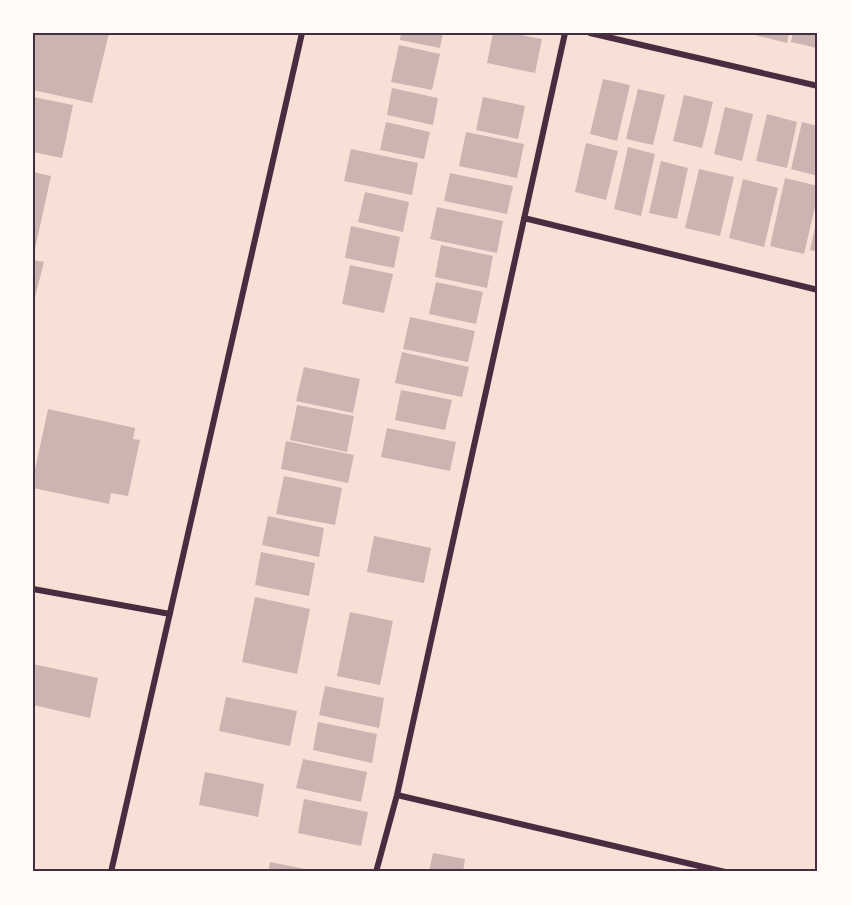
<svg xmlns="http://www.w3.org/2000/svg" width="851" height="905" viewBox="0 0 851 905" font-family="Figtree,sans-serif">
  <rect width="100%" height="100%" fill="#f7e1d7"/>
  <!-- building -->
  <path fill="#ccb4b1" d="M33 33 67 35V33H109L92 103 33 90Z
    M401 33H443L440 48 400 40Z
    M493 33H511L542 39 535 73 487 63Z
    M756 33H789L787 43 755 35Z
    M793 33H818L817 48 791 42Z
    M399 45 440 54 432 90 391 82Z
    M603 79 630 85 617 141 590 134Z
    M392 88 438 98 433 125 387 115Z
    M638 89 665 95 653 145 626 139Z
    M684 95 713 102 702 148 673 141Z
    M33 97 73 105 62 158 33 152Z
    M483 97 525 106 518 139 476 130Z
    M725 107 753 114 742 161 714 154Z
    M767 114 797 122 787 168 756 161Z
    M386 122 430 132 424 159 380 150Z
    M802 122 818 126V176L791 169Z
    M466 132 524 144 517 178 459 166Z
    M586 143 618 151 606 200 575 192Z
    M628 147 655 154 641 216 614 209Z
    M351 149 418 163 412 195 344 181Z
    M661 161 688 168 677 219 649 213Z
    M699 169 734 177 720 236 685 228Z
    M33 172 51 176 35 249 33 248Z
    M450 173 513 186 507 214 444 201Z
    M785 178 818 186V194L804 254 770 246Z
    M743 179 778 188 764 247 729 238Z
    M365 192 409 202 403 232 358 222Z
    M437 207 503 221 497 253 430 239Z
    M817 218H818V252L810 250Z
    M351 226 400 237 394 268 345 258Z
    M441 245 493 256 487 288 435 277Z
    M33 260 44 262 34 301H33Z
    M350 265 393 274 384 313 342 304Z
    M436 282 483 292 476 324 429 314Z
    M410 317 475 331 468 362 403 349Z
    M402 352 469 367 462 397 395 383Z
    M304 367 360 379 353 413 296 401Z
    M401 390 452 400 445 430 395 420Z
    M297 405 354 416 347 452 290 440Z
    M48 409 135 428 133 439 140 440 128 496 111 493 109 504 33 488V479Z
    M387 428 456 442 450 471 381 457Z
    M286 441 354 455 348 483 281 469Z
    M284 476 342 488 335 525 276 514Z
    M268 516 324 528 319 557 262 545Z
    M374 536 431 548 424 583 367 572Z
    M261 552 315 563 309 596 255 585Z
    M255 597 310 609 297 674 242 662Z
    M350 612 393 621 380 685 337 676Z
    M33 664 98 678 90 718 33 705Z
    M325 686 384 698 379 728 319 715Z
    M226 697 297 711 290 746 219 731Z
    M318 722 377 734 372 763 313 750Z
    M303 759 367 772 361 802 296 788Z
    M205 772 264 784 258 817 199 805Z
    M304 799 368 812 361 846 298 833Z
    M433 853 465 859 463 872H429Z
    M270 862 315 871V872H268Z"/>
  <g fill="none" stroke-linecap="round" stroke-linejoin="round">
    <!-- minor -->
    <path stroke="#4a2c40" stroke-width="6" d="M590 33 818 86
      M524 218 818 290
      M33 589 170 614
      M397 795 725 872
      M111 872 302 33
      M376 872 397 795 565 33"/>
  </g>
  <!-- border -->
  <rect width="851" height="905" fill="none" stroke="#fffaf5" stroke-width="69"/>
  <rect x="34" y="34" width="782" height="836" fill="none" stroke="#4a2c40" stroke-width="2"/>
</svg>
